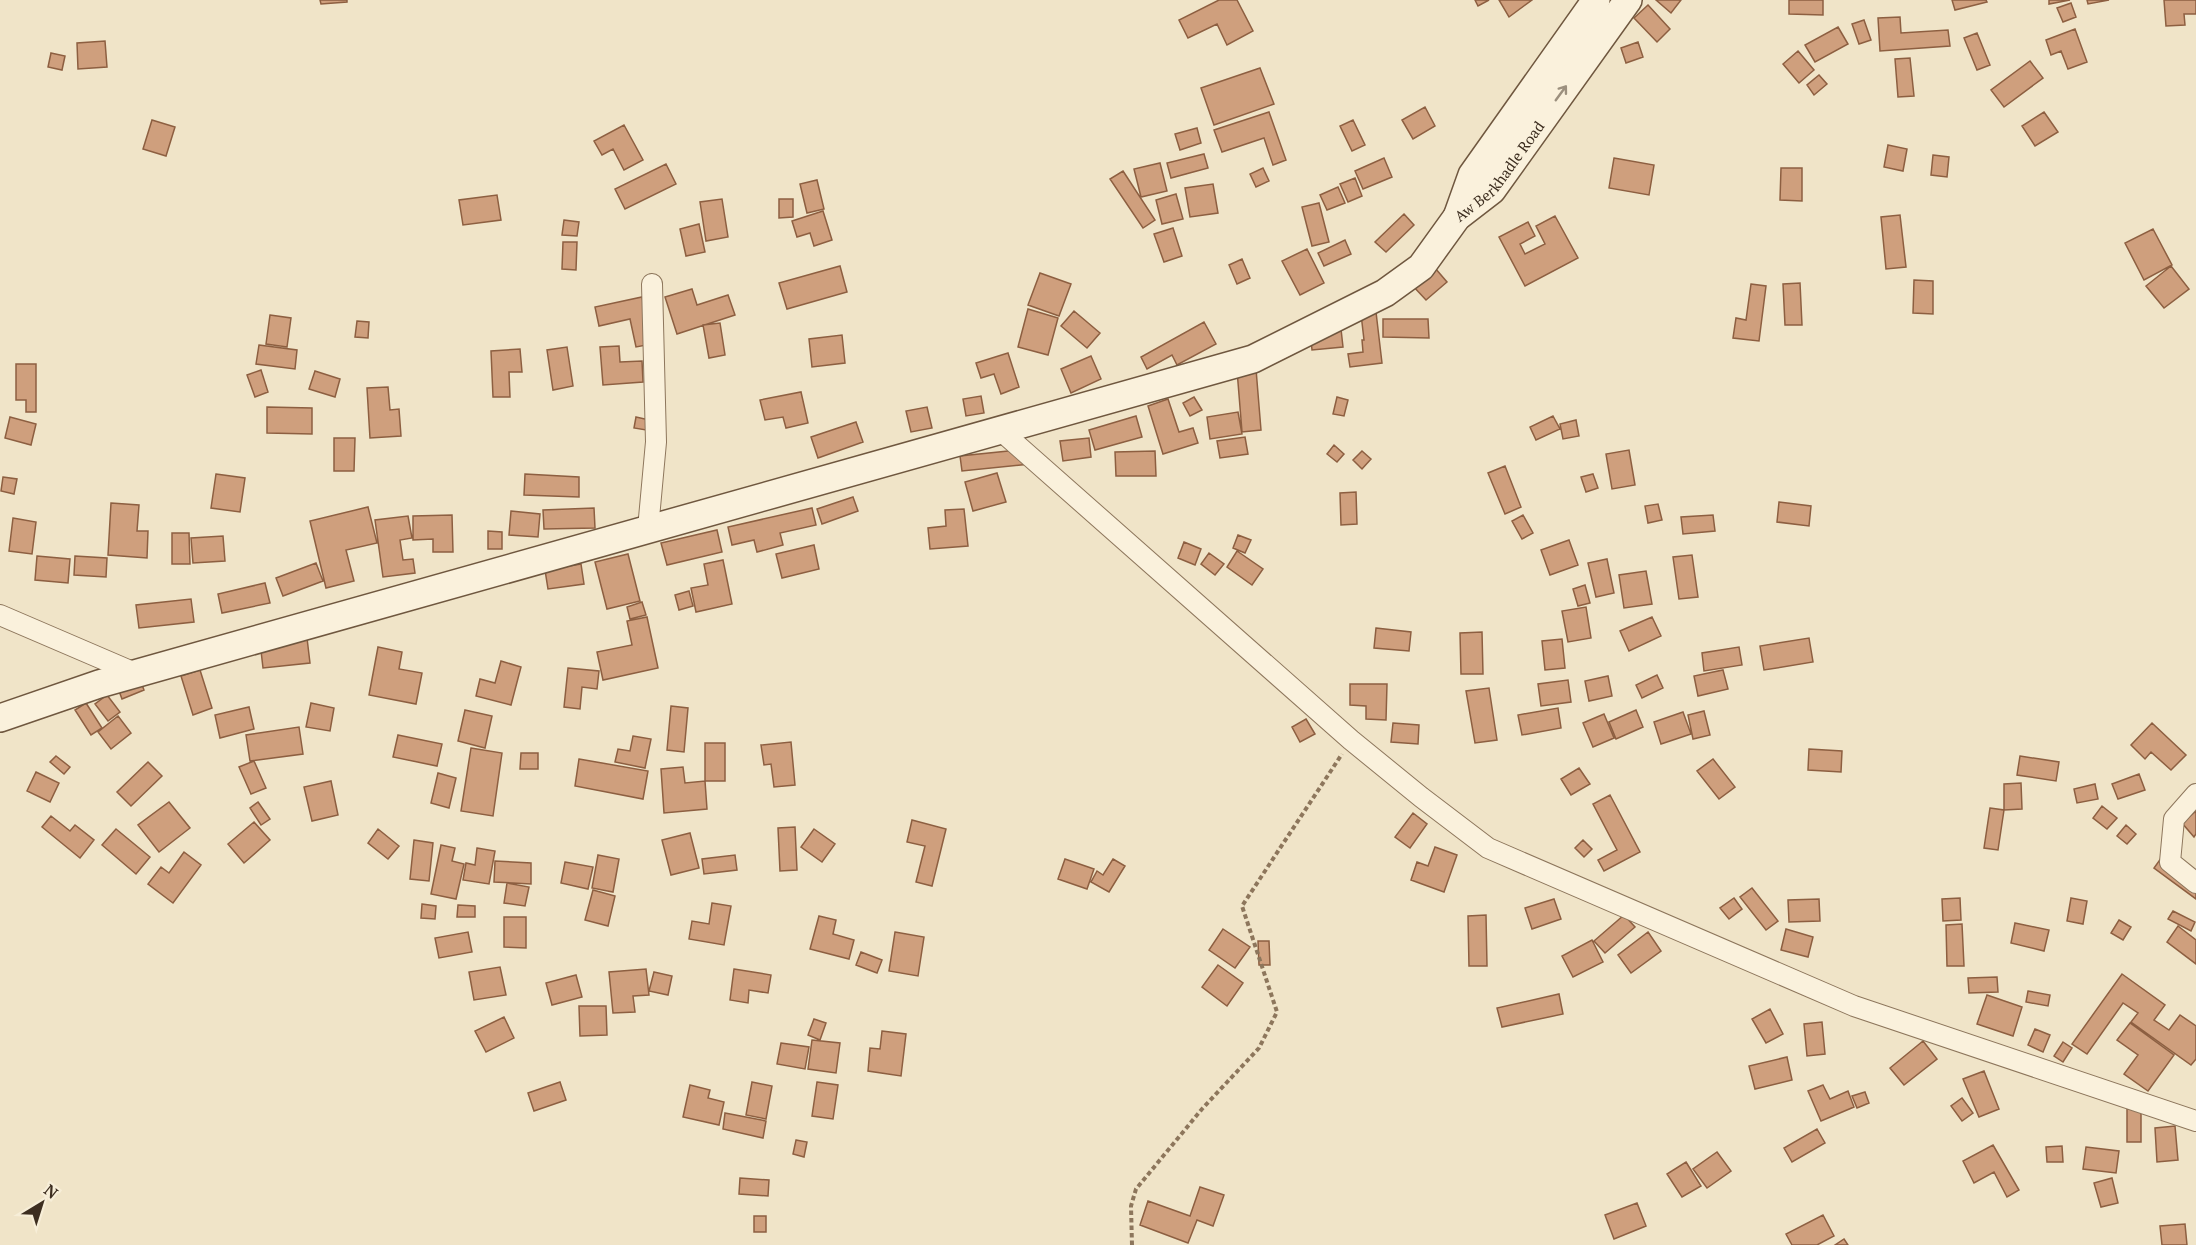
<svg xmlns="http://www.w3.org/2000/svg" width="2196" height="1245" viewBox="0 0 2196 1245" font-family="'PT Serif',serif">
  <rect width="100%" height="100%" fill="#f0e4c8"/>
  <!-- building -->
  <path fill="#cf9f7d" stroke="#8d5f41" stroke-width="1.5" d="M320 0H347V2L321 4Z
    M1219 0H1237L1253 31 1227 45 1217 24 1188 38 1179 20Z
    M1475 0H1489L1478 6Z
    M1499 0H1532L1509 17Z
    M1656 0H1681L1671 13Z
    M1789 0H1823V15L1789 14Z
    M1952 0H1986L1987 2 1955 10Z
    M2049 0H2070L2049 4Z
    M2087 0H2109L2088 4Z
    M2164 0H2196V14H2184L2185 25 2166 26Z
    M2071 3 2076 17 2063 22 2057 8Z
    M1648 5 1670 29 1657 42 1634 18Z
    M1900 17 1901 33 1948 30 1950 46 1880 51 1878 18Z
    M1864 20 1871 40 1859 44 1852 24Z
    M1838 27 1848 44 1815 62 1805 45Z
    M2075 29 2087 62 2068 69 2061 51 2051 55 2046 40Z
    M1977 33 1990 65 1977 70 1964 38Z
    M105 41 107 67 78 69 77 43Z
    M1638 42 1643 57 1626 63 1621 48Z
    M1798 51 1814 70 1799 83 1783 64Z
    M51 53 65 56 62 70 48 67Z
    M1910 58 1914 96 1898 97 1895 59Z
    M2030 61 2043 78 2004 107 1991 90Z
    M1260 68 1274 104 1214 125 1201 88Z
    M1819 75 1827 84 1814 95 1807 85Z
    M1425 107 1435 126 1413 139 1402 120Z
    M1269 112 1286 160 1273 165 1264 138 1222 152 1214 130Z
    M2044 112 2058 132 2035 146 2022 126Z
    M152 120 175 127 166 156 143 149Z
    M1353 120 1365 145 1352 151 1340 126Z
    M624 125 643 160 624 170 613 149 602 155 594 141Z
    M1197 128 1201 143 1180 150 1175 134Z
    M1888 145 1907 149 1903 171 1884 167Z
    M1204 154 1208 168 1171 178 1167 163Z
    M1933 155 1949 157 1947 177 1931 175Z
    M1384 158 1392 177 1363 189 1355 171Z
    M1614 158 1654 165 1649 195 1609 188Z
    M1160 163 1167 191 1141 197 1134 169Z
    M666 164 676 184 625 209 615 189Z
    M1263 168 1269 181 1256 187 1250 174Z
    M1781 168H1802V201L1780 200Z
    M1123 171 1155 220 1143 228 1110 179Z
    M1355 178 1362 196 1348 202 1340 184Z
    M817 180 824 209 807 213 800 184Z
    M1213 184 1218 213 1190 217 1185 188Z
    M1338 187 1345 203 1327 210 1320 195Z
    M1176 194 1183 219 1162 224 1156 200Z
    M497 195 501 220 463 225 459 200Z
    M722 199 728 237 706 241 700 202Z
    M779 199H793V217L779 218Z
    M1319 203 1329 242 1312 246 1302 207Z
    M823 211 832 240 814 246 810 233 797 237 792 221Z
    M1404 214 1414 225 1386 252 1375 242Z
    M1900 215 1906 267 1886 269 1881 217Z
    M1555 216 1578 258 1525 286 1499 237 1528 222 1535 236 1520 244 1525 254 1545 244 1536 226Z
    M564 220 579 222 577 236 562 235Z
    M699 224 705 252 686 256 680 229Z
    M1173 228 1182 256 1164 262 1154 234Z
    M2153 229 2172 265 2144 280 2125 243Z
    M1345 240 1351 254 1324 266 1318 253Z
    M563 242H577L576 270 562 269Z
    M1307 249 1324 283 1300 295 1282 261Z
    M1242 259 1250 278 1237 284 1229 265Z
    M840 266 847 292 787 309 779 283Z
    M2171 266 2189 289 2164 308 2146 286Z
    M1435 268 1447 282 1426 300 1413 286Z
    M1040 273 1071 284 1059 316 1028 305Z
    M1914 280 1933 281V314L1913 313Z
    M1800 283 1802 325H1785L1783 284Z
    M1751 284 1766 286 1759 341 1733 338 1736 318 1746 320Z
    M692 289 697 305 728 295 735 315 677 334 665 297Z
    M642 297 652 344 636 347 630 319 599 326 595 307Z
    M1028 309 1058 318 1048 355 1018 347Z
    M1074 311 1100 333 1087 348 1061 326Z
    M1376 312 1382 363 1350 367 1348 354 1363 352 1362 340H1364L1361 314Z
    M270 315 291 318 287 347 266 344Z
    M1383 319H1428L1429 338 1383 337Z
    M357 321 369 322 368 338 355 337Z
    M1204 322 1216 344 1177 365 1172 355 1147 369 1141 357Z
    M720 323 725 355 709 358 703 325Z
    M1341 329 1343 347 1312 350 1310 331Z
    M842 335 845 363 812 367 809 339Z
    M259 345 297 350 295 369 256 364Z
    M619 346 620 362 642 361 643 382 603 385 600 347Z
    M567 347 573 386 553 390 547 350Z
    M520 349 522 372H509L510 397H493L491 351Z
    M1008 353 1019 387 1001 394 994 374 981 378 976 363Z
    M1091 356 1101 379 1071 393 1061 369Z
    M16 364H36V412H26V400H16Z
    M1256 369 1261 430 1242 432 1237 370Z
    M261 370 268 392 255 397 247 375Z
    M315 371 340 379 335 397 309 389Z
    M388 387 390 410 399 409 401 436 370 438 367 388Z
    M801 392 808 423 786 428 783 417 765 420 760 400Z
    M981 396 984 413 966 416 963 399Z
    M1194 397 1202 410 1190 416 1183 403Z
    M1337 397 1348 400 1344 416 1333 414Z
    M1168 399 1179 432 1193 428 1198 443 1163 454 1148 406Z
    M267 407 312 408V434L267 433Z
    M927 407 932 428 911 432 906 411Z
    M1238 412 1242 434 1210 439 1207 417Z
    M1136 416 1142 437 1095 450 1089 430Z
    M1553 416 1560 429 1536 440 1530 427Z
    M10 417 36 424 31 445 5 438Z
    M636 417 654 421 652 431 634 428Z
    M1576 420 1579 436 1563 439 1560 424Z
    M856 422 863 442 818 458 811 437Z
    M1245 437 1248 454 1220 458 1217 441Z
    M334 438H355L354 471H334Z
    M1089 438 1091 457 1063 461 1060 441Z
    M1334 445 1344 454 1337 462 1327 454Z
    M1028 449 1030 464 962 471 960 456Z
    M1629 450 1635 485 1612 489 1606 454Z
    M1155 451 1156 476H1116L1115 452Z
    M1362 451 1371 459 1362 469 1353 460Z
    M1505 466 1521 507 1505 514 1488 473Z
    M997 473 1006 502 973 511 965 482Z
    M216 474 245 478 240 512 211 508Z
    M525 474 579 477V497L524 495Z
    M1593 474 1598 488 1586 492 1581 477Z
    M3 477 17 479 14 494 1 491Z
    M1356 492 1357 524 1341 525 1340 493Z
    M853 497 858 511 822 524 817 509Z
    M1779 502 1811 506 1809 526 1777 522Z
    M111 503 139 505 137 531H148L147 558 108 555Z
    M1658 504 1662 520 1648 523 1645 506Z
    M368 507 377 543 346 550 354 581 326 588 310 521Z
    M594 508 595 528 544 529 543 510Z
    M812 508 816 525 780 533 783 545 757 552 754 540 732 545 728 527Z
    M964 509 968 546 930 549 928 528 946 526 945 510Z
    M511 511 540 514 538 537 509 535Z
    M452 515 453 552H433V539L413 540V516Z
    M1523 515 1533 533 1522 539 1512 521Z
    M1713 515 1715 531 1683 534 1681 517Z
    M408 516 412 538 400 540 403 560 413 559 415 573 383 577 375 520Z
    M13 518 36 522 32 554 9 551Z
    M717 530 722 552 667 565 661 543Z
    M488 531 502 532V549H488Z
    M172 533H189L190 564H172Z
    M1238 535 1251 540 1245 553 1233 548Z
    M223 536 225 561 193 563 191 538Z
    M1569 540 1578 565 1550 575 1541 550Z
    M1184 542 1201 549 1195 565 1178 558Z
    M814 545 819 569 782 578 776 554Z
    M1237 551 1263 569 1252 585 1227 567Z
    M1209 553 1224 564 1215 575 1201 564Z
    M628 554 640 601 607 609 595 562Z
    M1692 555 1698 597 1679 599 1673 557Z
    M37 556 70 559 68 583 35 580Z
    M75 556 107 558 106 577 74 575Z
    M1607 559 1614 593 1596 597 1588 563Z
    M723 560 732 604 696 612 691 588 708 585 704 564Z
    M316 563 323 581 283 596 276 578Z
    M581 564 584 584 548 589 545 570Z
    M1646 571 1652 604 1624 608 1619 575Z
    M265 583 270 603 222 613 218 594Z
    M1585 585 1590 603 1578 606 1573 589Z
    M689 591 693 606 679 610 675 595Z
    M191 599 194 622 139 628 136 605Z
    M642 602 646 615 630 619 627 607Z
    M1586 607 1591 638 1568 642 1562 611Z
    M647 617 658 668 603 680 597 652 632 645 627 621Z
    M1652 617 1661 636 1629 651 1620 631Z
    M1376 628 1411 632 1409 651 1374 648Z
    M1482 632 1483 674H1461L1460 633Z
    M307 638 310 663 263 668 260 642Z
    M1809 638 1813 662 1764 670 1760 646Z
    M1562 639 1565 668 1545 670 1542 641Z
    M378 647 402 652 399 669 422 673 416 704 369 695Z
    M1739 647 1742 665 1704 671 1702 653Z
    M501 661 521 667 511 705 476 696 480 679 495 683Z
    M568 668 599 671 597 689 582 687 580 709 564 707Z
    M200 670 212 708 193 715 181 676Z
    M1723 670 1728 689 1698 696 1694 676Z
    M138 674 144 690 122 699 116 683Z
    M1657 675 1663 688 1642 698 1636 685Z
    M1608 676 1612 696 1589 701 1585 681Z
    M1568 680 1571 702 1541 706 1538 684Z
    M1350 684H1387L1386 720 1366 719V706L1350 705Z
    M1489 688 1497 740 1475 743 1466 691Z
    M107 695 120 712 108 721 95 704Z
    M86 703 102 728 91 735 75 710Z
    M311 703 334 708 330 731 306 727Z
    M671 706 688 708 684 752 667 750Z
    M249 707 254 729 220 738 215 715Z
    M1558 708 1561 728 1522 735 1518 715Z
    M465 710 492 716 485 748 458 741Z
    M1636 710 1643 727 1616 739 1609 722Z
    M1704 711 1710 735 1693 739 1688 715Z
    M1683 712 1691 734 1661 744 1654 722Z
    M1604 714 1614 738 1593 747 1583 723Z
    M118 716 131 733 111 749 98 732Z
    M1306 719 1315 734 1300 742 1292 727Z
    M1393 723 1419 725 1418 744 1391 742Z
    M2152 723 2186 755 2171 770 2151 752 2145 759 2131 745Z
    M299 727 303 754 250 761 246 735Z
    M398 735 442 744 437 766 393 757Z
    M633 736 651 739 645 768 615 762 618 749 630 751Z
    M791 742 795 785 774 787 771 764 764 765 761 745Z
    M705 743H725V781H705Z
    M471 748 502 753 493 816 461 811Z
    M1809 749 1842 751 1841 772 1808 770Z
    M521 753H538V769H520Z
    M56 756 70 767 64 774 50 762Z
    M2020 756 2059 762 2056 781 2017 775Z
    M579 759 648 771 643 799 575 786Z
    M1713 759 1735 787 1719 799 1697 771Z
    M254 761 266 788 251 794 239 767Z
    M148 762 162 776 131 806 117 792Z
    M683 767 685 783 705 781 707 809 664 813 661 769Z
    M1579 768 1590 784 1571 795 1561 779Z
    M36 772 59 783 50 802 27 791Z
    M438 773 456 778 449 808 431 803Z
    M2139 774 2145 790 2118 799 2112 784Z
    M331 781 338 815 312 821 304 787Z
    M2021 783 2022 809 2004 810V784Z
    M2095 784 2098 799 2077 803 2074 789Z
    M1610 795 1640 852 1604 871 1598 860 1617 850 1593 804Z
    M169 802 190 828 159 852 138 825Z
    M258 802 270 819 261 825 250 808Z
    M2102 806 2117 818 2107 829 2093 818Z
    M1990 808 2004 810 1998 850 1984 848Z
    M2196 811V834L2194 837 2182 823Z
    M1413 813 1427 824 1410 848 1395 837Z
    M51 816 70 831 75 825 94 840 80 858 42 827Z
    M912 820 946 829 932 886 916 882 925 846 907 842Z
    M254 822 270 840 244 863 228 844Z
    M2126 825 2136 834 2127 844 2117 836Z
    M795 827 797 870 780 871 778 828Z
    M116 829 150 857 136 874 102 845Z
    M378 829 399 846 388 859 368 843Z
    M814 829 835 844 822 862 801 847Z
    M690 833 699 868 671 875 662 840Z
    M414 840 433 843 429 881 410 879Z
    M1583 840 1592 849 1584 857 1575 848Z
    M441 845 455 848 452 861 464 864 456 899 431 894Z
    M1435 847 1457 855 1444 892 1411 880 1417 862 1428 866Z
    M477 848 495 851 489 884 463 880 466 863 475 865Z
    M184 852 201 865 173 903 148 884 161 867 169 873Z
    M2164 854 2196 878V899L2154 868Z
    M598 855 619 859 613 892 592 888Z
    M735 855 737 870 704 874 702 859Z
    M1065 859 1094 869 1087 889 1058 879Z
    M1113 859 1125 866 1109 892 1091 882 1097 871 1103 875Z
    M495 861 531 863V884L494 882Z
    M565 862 593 867 588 889 561 883Z
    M507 883 529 887 525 906 504 903Z
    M1752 888 1778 921 1766 930 1740 897Z
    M593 890 615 896 608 926 585 920Z
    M1734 898 1742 909 1729 919 1720 908Z
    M1960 898 1961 920 1943 921 1942 899Z
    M2071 898 2087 901 2083 924 2067 921Z
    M1554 899 1561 919 1532 929 1525 908Z
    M1819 899 1820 921 1789 922 1788 900Z
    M712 903 731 906 724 945 689 939 692 921 709 924Z
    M422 904 436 906 435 919 421 918Z
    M458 905 475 906V917H457Z
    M2173 911 2195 922 2191 931 2168 919Z
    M1486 915 1487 966H1469L1468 916Z
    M1624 915 1635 927 1605 953 1594 941Z
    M819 916 836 920 833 934 854 940 849 959 810 949Z
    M504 917H526V948L504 947Z
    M2119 920 2131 927 2123 940 2111 933Z
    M2015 923 2049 930 2044 951 2011 943Z
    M1962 924 1964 966H1947L1946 925Z
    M2178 926 2196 940V964L2167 942Z
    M1223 929 1250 947 1235 968 1209 950Z
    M1786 929 1813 937 1808 957 1781 950Z
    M468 932 472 952 439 958 435 938Z
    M895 932 924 937 918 976 889 971Z
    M1648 932 1661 951 1631 973 1618 955Z
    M1592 940 1603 962 1573 977 1562 956Z
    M1258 941H1269L1270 965H1259Z
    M861 952 882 960 877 973 856 965Z
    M1218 965 1243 983 1227 1006 1202 987Z
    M500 967 506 995 474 1000 469 972Z
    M646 969 649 995 633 996 635 1012 613 1013 609 972Z
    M734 969 771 975 768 993 749 990 748 1003 730 1000Z
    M654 972 672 976 668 995 649 991Z
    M2122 974 2165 1005 2154 1020 2169 1030 2180 1015 2196 1026V1059L2191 1065 2131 1022 2138 1013 2123 1003 2087 1054 2072 1044Z
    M576 975 582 997 552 1005 546 983Z
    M1997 977 1998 992 1969 993 1968 978Z
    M2028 991 2050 995 2048 1006 2026 1002Z
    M1559 994 1563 1014 1502 1027 1497 1008Z
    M1987 995 2022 1007 2013 1036 1977 1024Z
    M579 1006H606L607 1035 580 1036Z
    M1770 1009 1783 1034 1766 1043 1752 1019Z
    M504 1017 514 1038 486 1052 475 1031Z
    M814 1019 826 1023 820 1040 808 1035Z
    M1822 1022 1825 1054 1807 1056 1804 1024Z
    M2130 1023 2174 1055 2148 1091 2124 1074 2138 1055 2117 1040Z
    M2035 1029 2050 1035 2043 1052 2028 1045Z
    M882 1031 906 1034 901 1076 868 1071 870 1048 880 1049Z
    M812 1040 840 1043 836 1073 808 1069Z
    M1923 1041 1937 1059 1904 1085 1890 1068Z
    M2063 1042 2072 1048 2063 1062 2054 1056Z
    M781 1043 809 1047 805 1069 777 1064Z
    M1787 1057 1792 1080 1755 1089 1749 1066Z
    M1984 1071 1999 1109 1979 1117 1963 1079Z
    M560 1082 566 1100 534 1111 528 1093Z
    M752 1082 772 1086 766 1119 746 1115Z
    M817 1082 838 1085 833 1119 812 1116Z
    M690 1085 710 1090 708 1098 724 1102 719 1125 683 1117Z
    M1823 1085 1830 1099 1848 1091 1854 1107 1821 1121 1808 1091Z
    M1865 1092 1869 1103 1857 1108 1852 1096Z
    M1962 1098 1973 1113 1962 1121 1951 1106Z
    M2127 1109H2141V1142H2127Z
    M725 1113 766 1121 763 1138 723 1129Z
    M2175 1126 2178 1160 2157 1162 2155 1128Z
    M1817 1129 1825 1143 1792 1162 1784 1148Z
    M796 1140 807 1142 804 1157 793 1154Z
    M1993 1145 2019 1190 2007 1197 1994 1172 1974 1183 1963 1161Z
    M2062 1146 2063 1162H2047L2046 1147Z
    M2086 1147 2119 1151 2116 1173 2083 1169Z
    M1717 1152 1731 1171 1707 1188 1693 1169Z
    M1686 1162 1701 1186 1682 1197 1667 1174Z
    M740 1178 769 1180 768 1196 739 1194Z
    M2112 1178 2118 1203 2101 1207 2094 1183Z
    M1200 1187 1224 1195 1213 1226 1197 1220 1188 1243 1140 1225 1148 1201 1190 1216Z
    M1637 1203 1646 1226 1614 1239 1605 1215Z
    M1823 1215 1834 1236 1817 1245H1792L1786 1234Z
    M754 1216H766V1232H754Z
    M2185 1224 2187 1245H2162L2160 1226Z
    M1844 1239 1848 1245H1835Z"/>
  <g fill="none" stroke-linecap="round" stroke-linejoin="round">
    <defs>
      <path id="minor" d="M1000 430 1351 740 1421 797 1488 848 1854 1006 2196 1121
        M648 529 656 442 652 284
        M0 615 135 673
        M2196 794 2174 819 2170 862 2196 883"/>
      <g id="secondary">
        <path d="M1457 217 1472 175 1596 0"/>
        <path id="s1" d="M0 718 99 684 1253 359 1385 293 1421 267 1457 217 1492 190 1628 0"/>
      </g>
    </defs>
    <!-- minor casing -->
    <use href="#minor" stroke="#8d765c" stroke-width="22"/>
    <!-- secondary casing -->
    <use href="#secondary" stroke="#6f573f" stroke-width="30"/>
    <!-- path -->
    <path stroke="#8d765c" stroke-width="4" stroke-dasharray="4.5 3" stroke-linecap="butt" d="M1132 1245 1131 1206 1136 1189 1202 1109 1259 1048 1277 1012 1242 906 1342 754"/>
    <!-- minor -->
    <use href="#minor" stroke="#faf1dc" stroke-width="20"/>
    <!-- secondary -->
    <use href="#secondary" stroke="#faf1dc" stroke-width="27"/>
  </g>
  <!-- one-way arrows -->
  <defs><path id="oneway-shaft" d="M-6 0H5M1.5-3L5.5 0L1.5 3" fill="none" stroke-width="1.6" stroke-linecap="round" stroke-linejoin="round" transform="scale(1.5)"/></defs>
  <use stroke="#9c907e" href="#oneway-shaft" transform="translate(1561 93) rotate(-54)"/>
  <g text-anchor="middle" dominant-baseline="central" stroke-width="4.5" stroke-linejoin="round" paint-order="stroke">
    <!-- street labels -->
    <g font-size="15" fill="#3d2e20" stroke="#f7eed8">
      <text stroke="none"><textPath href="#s1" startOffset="1620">Aw Berkhadle Road</textPath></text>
    </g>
  </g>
  <!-- north arrow -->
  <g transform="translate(42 1203) rotate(38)" stroke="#f7eed8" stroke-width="4.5" paint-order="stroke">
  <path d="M0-4.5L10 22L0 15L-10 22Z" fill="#3d2e20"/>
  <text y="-9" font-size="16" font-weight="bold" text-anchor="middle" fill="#3d2e20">N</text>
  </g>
</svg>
